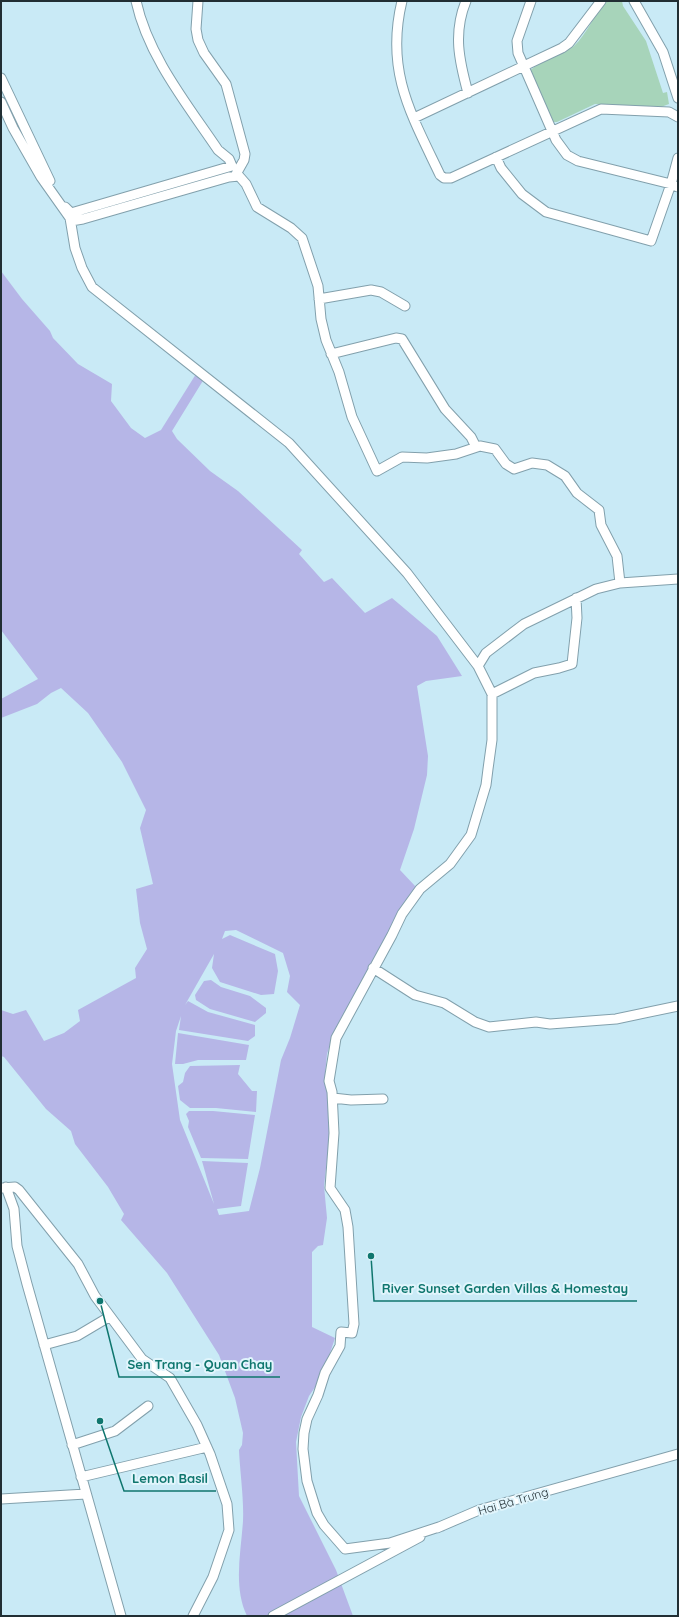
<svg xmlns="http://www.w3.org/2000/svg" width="679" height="1617" viewBox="0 0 679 1617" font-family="Quicksand,sans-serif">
  <rect width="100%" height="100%" fill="#c9eaf6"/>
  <!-- green -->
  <path fill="#a7d4ba" d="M607 1H622L623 6 646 41 663 93 667 92 669 104 661 107 595 104 557 122H553L529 72C535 63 562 55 574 46 587 34 594 14 607 1Z"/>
  <!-- water -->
  <path fill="#b6b6e7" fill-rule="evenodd" d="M1 271 22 299 50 331 53 338 78 364 112 384 111 401 131 428 145 438 161 430 196 374 204 379 172 431 177 439 210 471 238 491 302 550 299 554 324 582 332 578 365 613 392 598 437 636 462 676 426 681 417 686 428 756 427 775 414 829 400 870 416 887 332 1038 327 1054 325 1075 332 1116 324 1186 327 1218 323 1245 318 1246 312 1252V1327L335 1338 322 1377 309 1396 301 1417 296 1442 299 1496 336 1570 353 1616H247C233 1587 241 1552 243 1521 244 1498 240 1473 239 1450L242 1445 243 1433 235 1398 219 1355 167 1273 121 1220 124 1214 108 1187 75 1144 71 1131 46 1109 4 1057 1 1056V1010L13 1014 26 1010 44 1041 64 1033 80 1021 78 1010 136 978 135 968 147 949 140 923 136 889 153 884 140 828 146 810 122 762 88 713 61 688 51 693 37 704 1 718V699L38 679 1 630ZM236 930 283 953 290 976 287 992 300 1005 290 1038 281 1060 260 1168 249 1211 219 1215 217 1209 241 1206 248 1163 202 1161 214 1204 180 1120 172 1064 176 1031 181 1016 179 1030 248 1041 255 1036V1025L208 1012 188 1001 185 1005 214 954 212 968 220 982 261 995 274 994 278 971 275 954 230 935 222 939 225 931Z
    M211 980 221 987 250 996 266 1008V1013L255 1022 210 1009 196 1000 195 995 204 981Z
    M178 1033 249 1045 246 1060H198L183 1064H175Z
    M240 1065 238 1074 252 1091H257L256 1112 216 1108H190L180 1100 178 1086 183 1082 185 1073 190 1066Z
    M189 1111H213L255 1115 248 1159 201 1158 188 1127 189 1121 186 1114Z"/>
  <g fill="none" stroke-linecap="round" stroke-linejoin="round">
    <defs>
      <path id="minor" d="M198 1 196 29 198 40 204 53 226 84 245 154 244 160 235 176
        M402 1C385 71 411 114 440 175L444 178H451L601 109 669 112 678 117
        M466 1C453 33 459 60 468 93
        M634 1 663 52 678 98
        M1 78 50 181
        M1 102 13 128 41 177 70 218 75 248 82 268 92 287 289 443 407 573 478 666 492 694V740L488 769 486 785 471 835 450 864 420 889 402 914 392 935 336 1038 329 1081 332 1092 334 1133 330 1188 345 1210 348 1227 354 1324 352 1333 341 1332 340 1346 325 1373 318 1395 307 1419 304 1433 303 1449 307 1481 317 1513 324 1525 345 1549 390 1543 442 1526
        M414 118 562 48 569 43 601 1
        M496 157 501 168 522 194 546 212 651 241 671 184 578 161 567 155 556 140 518 53 517 41 531 1
        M678 158 671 184 678 187
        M65 207 71 213 232 166 229 159 218 150C187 104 148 56 136 1
        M71 221 83 219 229 177 239 176 246 184 257 207 291 228 302 238 318 286 321 319 326 340 339 372 352 417 377 471 402 457 427 458 456 454 480 446 495 449 506 464 514 469 532 463 547 465 565 476 577 493 599 510 601 525 617 556 620 583
        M319 299 371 290 381 292 405 306
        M331 354 396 338 402 339 445 409 471 437 476 447
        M478 666 486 653 524 624 596 589 620 583 678 579
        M492 694 534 673 559 668 572 664 577 618 576 598
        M373 968 415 995 444 1003 475 1022 489 1027 536 1022 550 1024 616 1019 678 1006
        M333 1098 351 1100 383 1099
        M6 1187 14 1209 17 1246 27 1284 121 1616
        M1 1188 15 1187 19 1190 78 1264 95 1296 142 1359 170 1378 197 1425 210 1454 227 1504 229 1530 213 1577 193 1616
        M44 1345 77 1336 109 1317
        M72 1445 115 1431 148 1406
        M81 1477 207 1447
        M1 1499 86 1494
        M437 1528 479 1510 678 1454
        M273 1616 420 1537"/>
    </defs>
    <!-- minor casing -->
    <use href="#minor" stroke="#82a0ac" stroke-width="11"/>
    <!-- minor -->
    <use href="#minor" stroke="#fff" stroke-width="9"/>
  </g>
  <g text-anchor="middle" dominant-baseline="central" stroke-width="4" stroke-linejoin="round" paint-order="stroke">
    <!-- street labels -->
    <g font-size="12" fill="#212e33" stroke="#e1f5fc">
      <text transform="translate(513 1501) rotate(-16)">Hai Bà Trưng</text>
    </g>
  </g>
  <!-- callouts -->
  <path fill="none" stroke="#0f766e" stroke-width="1.5" d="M371 1256L374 1301H637M100 1301L119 1377H280M100 1421L124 1491H216"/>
  <g fill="#0f766e" stroke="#e1f5fc" stroke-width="1.5">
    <circle cx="371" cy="1256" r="4"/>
    <circle cx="100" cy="1301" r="4"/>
    <circle cx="100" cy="1421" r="4"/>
  </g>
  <g font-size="13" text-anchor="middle" font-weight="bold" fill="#0f766e" stroke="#e1f5fc" stroke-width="4" stroke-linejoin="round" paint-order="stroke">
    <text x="505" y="1293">River Sunset Garden Villas &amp; Homestay</text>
    <text x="200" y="1369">Sen Trang - Quan Chay</text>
    <text x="170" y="1483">Lemon Basil</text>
  </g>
  <!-- border -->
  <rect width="679" height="1617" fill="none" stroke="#212e33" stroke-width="4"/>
</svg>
